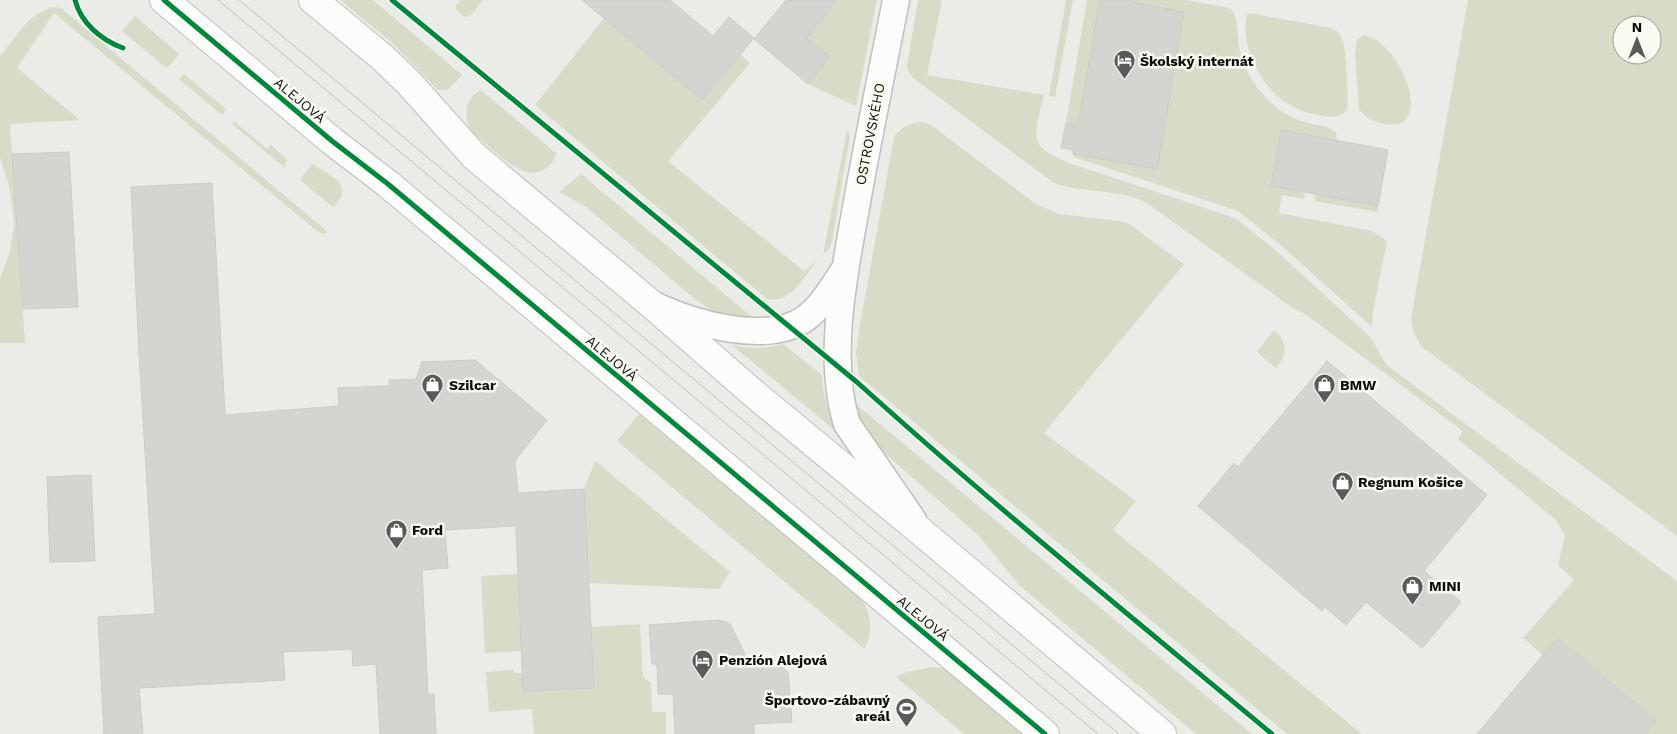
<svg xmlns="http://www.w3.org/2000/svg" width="1677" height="734" viewBox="0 0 1677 734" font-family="'Work Sans',sans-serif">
  <rect width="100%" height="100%" fill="#eaece7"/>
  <!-- green -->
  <path fill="#d7dcc8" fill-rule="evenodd" d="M340 0H373L462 75 448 90H438L390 41Z
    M461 0H483L470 16 465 17 456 10V5Z
    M838 0H877L856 106 808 84 830 56 807 38Z
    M918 0H942L927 75 1044 95C1041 109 1030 137 1042 148 1049 154 1059 158 1066 162L1235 218 1272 247 1366 333C1376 342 1379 355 1388 366L1677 581V734H1644L1656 720 1558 638 1543 655 1523 638 1574 580 1558 565 1565 536 1556 520 1458 439 1463 431 1305 314 1294 309 1147 203C1118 188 1085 194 1054 183L913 78 907 69V66Z
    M1066 0H1073L1055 97 1049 96Z
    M1087 0H1100L1078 125 1066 123Z
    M1123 0H1186L1230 8C1239 16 1237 40 1240 52 1244 67 1252 82 1262 93 1273 107 1289 118 1307 123 1317 125 1328 125 1336 132L1337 140 1281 130 1271 186 1305 193 1304 199 1282 195 1279 213 1372 231 1387 241 1373 312 1372 327 1283 247 1238 211 1074 157 1073 154 1157 168 1184 12Z
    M1468 0H1677V536L1422 347C1415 337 1412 330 1411 318ZM1622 25H1652V55H1622Z
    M51 7 61 8 328 232 323 234 317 231 54 13 17 68 80 120 10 124 25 343H0V279L10 251 14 225 12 203 8 182 0 157V56L27 22 36 15Z
    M1249 13 1332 28C1333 29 1338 32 1339 33 1348 42 1347 94 1348 108 1343 117 1333 118 1324 116 1307 114 1289 107 1276 95 1257 76 1240 42 1247 15Z
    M135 16 179 54 169 66 165 67 122 31Z
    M604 18 740 54 750 63 668 161 804 271 815 262 814 265C802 280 789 304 767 299L535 105Z
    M1363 35C1401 40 1437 133 1385 124 1374 122 1365 118 1359 109L1355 53 1357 40Z
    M184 74 226 109 222 115 179 79Z
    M481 90 557 154C535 199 496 151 474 134 463 121 463 98 481 90Z
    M234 121 267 149 271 145 287 159 284 167 232 124Z
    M923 122 931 125 1033 202 1047 209 1059 214 1120 221 1128 223 1184 264 1044 433 1136 501 1113 530 1362 734H1287L859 376 856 353 858 336 894 137C901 126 911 123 923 122Z
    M847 130 850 136 832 241 830 248 823 255Z
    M312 164C329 176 357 184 333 207L301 181 302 177Z
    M581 174 758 322 723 317 711 310 696 300 585 206 559 192Z
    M1316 194 1378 206 1377 212 1314 201Z
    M1274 330C1288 342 1288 353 1276 368L1257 352Z
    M783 344 822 375C822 400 831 417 843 437L732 345C750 349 765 349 783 344Z
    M851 400 1252 734H1196L1019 585 979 536 871 441 861 424Z
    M639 414 861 599C872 614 873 632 865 648L861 646 617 441Z
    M595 461 730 572 719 589 589 583 584 489Z
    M518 574 521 651 485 653 481 576Z
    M640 624 643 677 651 683 652 712H666V734H534L532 709 489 712 486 672 514 670V673H522L524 691 594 688 591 627Z
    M931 667 944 668 1022 734H964L896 677 907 672Z"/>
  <!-- building -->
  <path fill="#d3d5d1" stroke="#caccc8" d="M582 0H670L713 36 729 17 754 38 702 100Z
    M786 0H837L807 38 830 56 808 84 754 39Z
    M1100 0H1123L1184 12 1157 169 1073 154V150L1061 148 1066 123 1078 125Z
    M1281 130 1388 150 1378 206 1271 186Z
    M69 152 78 307 23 309 12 154Z
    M212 183 225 415 339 406 338 388 390 386 389 380 416 379 422 362 475 360 547 420 515 461 518 493 584 489 594 688 523 691 516 526 445 530 448 568 422 570 428 695 434 694 436 734H380L376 664 353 666 352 649 283 652 285 680 139 688 143 734H104L98 617 155 614 139 353 131 187Z
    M1327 361 1487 495 1424 571 1461 602 1422 648 1366 602 1346 625 1325 607 1322 611 1198 506 1234 463 1238 467Z
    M91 475 95 561 50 562 47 477Z
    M720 620 730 624 747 658 773 661 788 672 792 722 754 724V734H675L673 694H658L657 664H652L649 625Z
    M1557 638 1656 720 1644 734H1477Z"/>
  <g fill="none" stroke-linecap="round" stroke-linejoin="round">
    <defs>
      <path id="street" d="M896 0C883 67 869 134 857 202 845 269 826 358 847 424L913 520
        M656 306C695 324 765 344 803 320 821 308 833 287 844 270"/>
      <path id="secondary" d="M164 0 332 141 388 184 1045 734
        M313 0 382 57 409 83 474 156 650 303 753 393 919 530 1162 734"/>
    </defs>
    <!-- street casing -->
    <use href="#street" stroke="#bfc0bc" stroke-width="29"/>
    <!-- secondary casing -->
    <use href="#secondary" stroke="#bfc0bc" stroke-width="30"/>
    <!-- street -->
    <use href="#street" stroke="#fcfcfb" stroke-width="26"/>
    <!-- secondary -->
    <use href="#secondary" stroke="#fcfcfb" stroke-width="28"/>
    <!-- tram -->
    <path stroke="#c0c0bf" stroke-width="1" d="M218 0 1098 734
      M239 0 1119 734"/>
    <defs>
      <path id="cycleway" d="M75 0C81 23 101 40 123 48
        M164 0 332 141 388 184 1045 734
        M392 0 858 383C992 504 1133 618 1272 734"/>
    </defs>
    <!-- cycleway casing -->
    <use href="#cycleway" stroke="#f9fbf3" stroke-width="8"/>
    <!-- cycleway -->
    <use href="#cycleway" stroke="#00873e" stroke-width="5"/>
  </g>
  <!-- icons -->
  <defs>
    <symbol id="hotel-pin" viewBox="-11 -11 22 30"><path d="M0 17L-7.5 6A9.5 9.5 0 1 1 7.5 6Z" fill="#5a5b58" stroke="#f9fbf3"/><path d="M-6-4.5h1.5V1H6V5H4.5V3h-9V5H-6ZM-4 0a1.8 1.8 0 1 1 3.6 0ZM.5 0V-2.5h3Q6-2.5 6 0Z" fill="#fff"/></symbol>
    <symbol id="shop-pin" viewBox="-11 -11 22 30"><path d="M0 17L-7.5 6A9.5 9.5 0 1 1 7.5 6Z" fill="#5a5b58" stroke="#f9fbf3"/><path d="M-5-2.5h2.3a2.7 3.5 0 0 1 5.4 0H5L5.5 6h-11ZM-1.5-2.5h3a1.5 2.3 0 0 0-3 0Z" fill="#fff"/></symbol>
    <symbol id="stadium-pin" viewBox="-11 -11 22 30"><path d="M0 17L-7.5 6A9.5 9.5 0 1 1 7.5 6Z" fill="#5a5b58" stroke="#f9fbf3"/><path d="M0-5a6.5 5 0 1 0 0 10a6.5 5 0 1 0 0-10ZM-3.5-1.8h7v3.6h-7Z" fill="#fff"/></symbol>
  </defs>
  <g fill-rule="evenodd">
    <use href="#hotel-pin" x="1112" y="48" width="25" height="34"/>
    <use href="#shop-pin" x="420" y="372" width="25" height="34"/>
    <use href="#shop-pin" x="1312" y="372" width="25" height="34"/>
    <use href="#shop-pin" x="1330" y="470" width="25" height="34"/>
    <use href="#shop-pin" x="384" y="518" width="25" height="34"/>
    <use href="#shop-pin" x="1400" y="574" width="25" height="34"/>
    <use href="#hotel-pin" x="690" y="648" width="25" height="34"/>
    <use href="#stadium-pin" x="894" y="696" width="25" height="34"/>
  </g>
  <g text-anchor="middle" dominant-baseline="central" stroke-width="5" stroke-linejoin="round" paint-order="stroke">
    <!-- poi labels -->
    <g font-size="14" font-weight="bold" fill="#0d0d0b" stroke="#f9fbf3" text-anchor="start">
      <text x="1140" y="61">Školský internát</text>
      <text x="449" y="385">Szilcar</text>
      <text x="1340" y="385">BMW</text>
      <text x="1358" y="482">Regnum Košice</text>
      <text x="412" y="530">Ford</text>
      <text x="1429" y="586">MINI</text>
      <text x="719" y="660">Penzión Alejová</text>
      <text x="890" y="700" text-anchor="end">Športovo-zábavný<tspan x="890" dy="16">areál</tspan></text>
    </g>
    <!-- street labels -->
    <g font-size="14" fill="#0d0d0b" stroke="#f9fbf3">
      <text transform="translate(300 100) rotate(40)">ALEJOVÁ</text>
      <text transform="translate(870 134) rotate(-79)">OSTROVSKÉHO</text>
      <text transform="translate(612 358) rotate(40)">ALEJOVÁ</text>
      <text transform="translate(923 618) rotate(40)">ALEJOVÁ</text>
    </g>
  </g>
  <!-- north arrow -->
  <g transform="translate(1637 40)"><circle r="24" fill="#f9fbf3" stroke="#9b9c96"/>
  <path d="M0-4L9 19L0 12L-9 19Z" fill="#5a5b58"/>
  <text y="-8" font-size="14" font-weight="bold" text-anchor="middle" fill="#0d0d0b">N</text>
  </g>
</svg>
